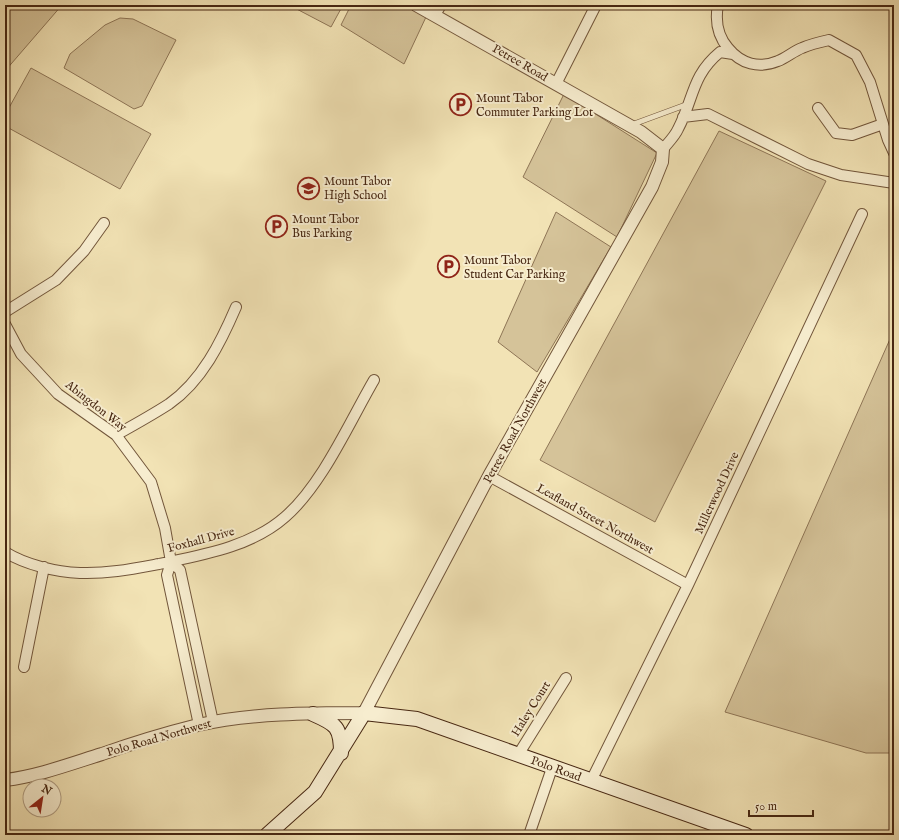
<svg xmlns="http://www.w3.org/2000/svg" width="899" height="840" viewBox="0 0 899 840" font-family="'IM FELL English',serif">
  <rect width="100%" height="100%" fill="#f2e3b5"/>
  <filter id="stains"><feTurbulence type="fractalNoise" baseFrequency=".005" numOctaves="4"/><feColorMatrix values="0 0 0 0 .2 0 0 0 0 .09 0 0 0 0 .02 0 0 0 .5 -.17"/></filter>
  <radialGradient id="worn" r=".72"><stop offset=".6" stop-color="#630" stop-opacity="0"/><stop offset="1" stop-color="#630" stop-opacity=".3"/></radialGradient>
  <!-- green -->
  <path fill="#d5c399" stroke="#8e7556" d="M5 5H62L5 71Z
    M289 5H343L331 27Z
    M351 5H404L426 17 404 64 341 25Z
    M120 18 133 19 176 40 142 106 134 109 64 68 70 54 105 25Z
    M31 68 151 134 120 189 5 126V115Z
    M564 94 657 153 617 237 523 177Z
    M719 131 826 181 655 522 540 460Z
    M556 212 611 247 537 372 498 342Z
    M894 330V753H866L725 712Z"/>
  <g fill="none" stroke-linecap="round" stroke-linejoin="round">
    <defs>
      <path id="service" d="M631 125 688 104"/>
      <path id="minor" d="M718 5C715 21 717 35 728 48 741 64 759 69 778 61 786 58 794 51 802 48 811 44 820 42 829 40L856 55 870 82 888 140 894 153
        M435 15 441 5
        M556 84 596 5
        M818 108 836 133 852 135 883 124
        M683 117 708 114 808 164 841 175 894 183
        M663 149C668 143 675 136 678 129 694 99 691 76 720 52L733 54
        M5 312 56 280 84 251 104 223
        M5 324 21 354 58 394 116 435 151 482 165 528 171 562 167 575 199 725
        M116 435C134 425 152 415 169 404 202 381 221 342 236 307
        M489 476 688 585
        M5 552C26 565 56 572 80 573 107 574 132 569 159 564 202 555 251 547 285 517 322 485 349 423 374 380
        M171 562 180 570 213 722
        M24 667 44 567
        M518 755 566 678
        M591 781 688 585 862 214
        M529 835 552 768"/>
      <path id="tertiary" d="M5 780C38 776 70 764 102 754 133 743 166 733 198 725 250 713 311 713 364 713L489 476 652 187 662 162 663 149 641 132 416 5"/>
      <path id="secondary" d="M313 714C336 724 341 727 341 753
        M267 835 315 792 364 713 417 719 746 835"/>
    </defs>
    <!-- service casing -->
    <use href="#service" stroke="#72563b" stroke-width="6"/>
    <!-- minor casing -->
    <use href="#minor" stroke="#72563b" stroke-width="12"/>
    <!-- tertiary casing -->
    <use href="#tertiary" stroke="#72563b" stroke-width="14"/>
    <!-- secondary casing -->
    <use href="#secondary" stroke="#472712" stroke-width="16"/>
    <!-- service -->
    <use href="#service" stroke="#f7edcf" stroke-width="5"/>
    <!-- minor -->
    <use href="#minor" stroke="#f7edcf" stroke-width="10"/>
    <!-- tertiary -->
    <use href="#tertiary" stroke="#f7edcf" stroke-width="12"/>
    <!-- secondary -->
    <use href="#secondary" stroke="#f7edcf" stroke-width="14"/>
  </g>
  <!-- icons -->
  <defs>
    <symbol id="parking-ring" viewBox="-11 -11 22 22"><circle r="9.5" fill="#f7edcf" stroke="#8f2418" stroke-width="1.5"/><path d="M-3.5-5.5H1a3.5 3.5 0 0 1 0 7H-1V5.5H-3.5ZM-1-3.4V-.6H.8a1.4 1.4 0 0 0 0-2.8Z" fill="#8f2418"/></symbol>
    <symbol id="school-ring" viewBox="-11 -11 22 22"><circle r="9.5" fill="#f7edcf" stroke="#8f2418" stroke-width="1.5"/><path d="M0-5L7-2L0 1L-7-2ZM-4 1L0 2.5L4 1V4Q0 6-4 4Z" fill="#8f2418"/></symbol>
  </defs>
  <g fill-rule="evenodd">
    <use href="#parking-ring" x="448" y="92" width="25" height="25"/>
    <use href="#school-ring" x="296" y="176" width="25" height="25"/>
    <use href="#parking-ring" x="264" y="214" width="25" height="25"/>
    <use href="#parking-ring" x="436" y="254" width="25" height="25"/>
  </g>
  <g text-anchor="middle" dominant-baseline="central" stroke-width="4" stroke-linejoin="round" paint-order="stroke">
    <!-- street labels -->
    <g font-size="12" fill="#472712" stroke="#f7edcf">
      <text transform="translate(520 63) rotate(30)">Petree Road</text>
      <text transform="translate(96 406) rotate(38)">Abingdon Way</text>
      <text transform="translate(515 431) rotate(-61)">Petree Road Northwest</text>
      <text transform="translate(717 493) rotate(-65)">Millerwood Drive</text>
      <text transform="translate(595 519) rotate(29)">Leafland Street Northwest</text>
      <text transform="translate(201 540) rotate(-15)">Foxhall Drive</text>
      <text transform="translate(531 709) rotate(-58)">Haley Court</text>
      <text transform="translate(159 738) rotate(-16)">Polo Road Northwest</text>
      <text transform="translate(556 769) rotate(20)">Polo Road</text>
    </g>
    <!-- poi labels -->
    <g font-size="12" fill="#472712" stroke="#f7edcf" text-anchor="start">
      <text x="476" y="98">Mount Tabor<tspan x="476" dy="14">Commuter Parking Lot</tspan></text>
      <text x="324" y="181">Mount Tabor<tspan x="324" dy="14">High School</tspan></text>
      <text x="292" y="219">Mount Tabor<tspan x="292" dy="14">Bus Parking</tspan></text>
      <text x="464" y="260">Mount Tabor<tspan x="464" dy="14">Student Car Parking</tspan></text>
    </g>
  </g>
  <!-- margin -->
  <rect width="899" height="840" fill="none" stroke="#f2e3b5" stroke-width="20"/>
  <rect x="6" y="6" width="887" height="828" fill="none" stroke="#472712" stroke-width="2"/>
  <rect x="10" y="10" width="879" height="820" fill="none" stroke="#472712"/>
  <!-- north arrow -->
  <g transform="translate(42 798) rotate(30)"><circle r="19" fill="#f7edcf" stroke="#b19e83"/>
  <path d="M0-3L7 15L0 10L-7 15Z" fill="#8f2418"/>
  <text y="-6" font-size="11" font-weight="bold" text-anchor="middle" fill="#472712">N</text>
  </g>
  <!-- scale -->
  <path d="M749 810v6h64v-6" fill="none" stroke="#472712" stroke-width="2"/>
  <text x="755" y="810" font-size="12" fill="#472712" stroke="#f7edcf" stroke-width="3" paint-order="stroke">50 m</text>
  <rect width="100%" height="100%" filter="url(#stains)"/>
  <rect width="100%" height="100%" fill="url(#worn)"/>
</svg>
